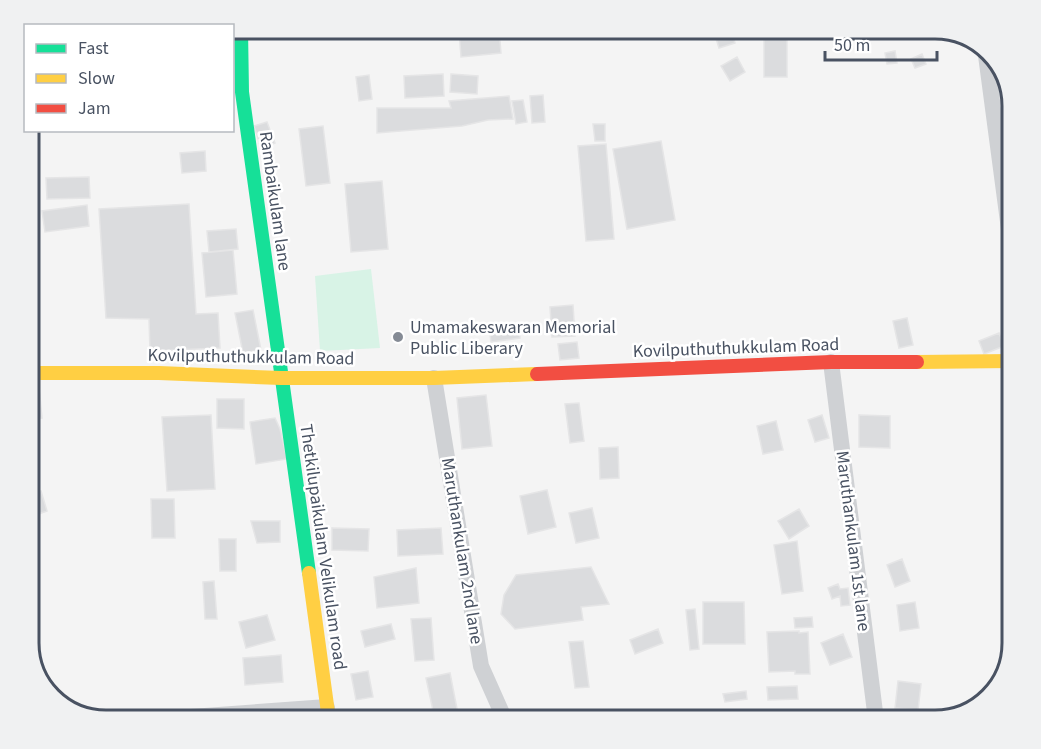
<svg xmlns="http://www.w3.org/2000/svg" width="1041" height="749" viewBox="0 0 1041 749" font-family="'Source Sans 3',sans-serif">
  <rect width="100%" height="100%" fill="#f4f4f4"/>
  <!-- green -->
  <path fill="#d8f3e6" d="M371 269 380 348 320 351 315 276Z"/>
  <!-- building -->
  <path fill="#dbdcde" stroke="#e5e5e6" stroke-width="1.5" d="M488 29H499L501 53 461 57 459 31Z
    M713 29H731L735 43 719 48Z
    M764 37H787V77H764Z
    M895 51 897 63 887 64 885 53Z
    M922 54 926 64 915 68 911 59Z
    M737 57 745 72 730 81 721 66Z
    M443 74 444 96 405 98 404 76Z
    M451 74 478 76 477 94 450 92Z
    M369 75 372 99 359 101 356 77Z
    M543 95 545 122 532 123 530 96Z
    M509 96 513 119 488 120 462 126 377 133V108H451L449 101Z
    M523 100 527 122 516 124 512 101Z
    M267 122 275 143 261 148 254 126Z
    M593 124H605V141H595Z
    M323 126 330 183 306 186 299 129Z
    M661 141 675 220 627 229 613 149Z
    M606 144 614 239 586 241 578 146Z
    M205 151 206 171 182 173 180 153Z
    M89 177 90 198 47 199 46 178Z
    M382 181 388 249 351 252 345 184Z
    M189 204 196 314 218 313 220 348 150 351 149 319 106 318 99 209Z
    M87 205 89 226 45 232 42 211Z
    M236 229 238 249 209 252 207 231Z
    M233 250 237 294 206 297 202 253Z
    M573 305 575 336 552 337 550 307Z
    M253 310 261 350 243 353 235 313Z
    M907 318 913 345 899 348 893 321Z
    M519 324 520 338 491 342 489 327Z
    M999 333 1004 346 984 354 979 341Z
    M577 342 579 358 560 360 558 344Z
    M39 387 42 418 29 420V388Z
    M486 395 492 446 462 449 457 398Z
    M217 399H244V429L217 428Z
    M579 403 584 441 570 443 565 404Z
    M211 415 215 489 167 491 162 417Z
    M822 415 829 438 815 442 808 420Z
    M859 415 890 416V448L859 447Z
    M275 418 280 429 287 459 256 464 250 422Z
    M776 421 783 450 763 454 757 426Z
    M618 447 619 478 600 479 599 448Z
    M1012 449V474L1006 450Z
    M547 490 556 527 528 534 520 496Z
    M41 491 47 511 36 515 29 495Z
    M151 499H174L175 538H152Z
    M592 508 599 538 576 543 569 513Z
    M799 509 809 526 789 539 778 521Z
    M251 521H280V542L257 543Z
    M332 528 369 529 368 551 332 550Z
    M441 528 443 554 398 556 397 530Z
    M219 539H236V571H220Z
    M797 541 803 591 782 594 774 545Z
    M902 559 910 581 895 587 887 565Z
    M591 567 609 604 581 607 583 620 515 629 501 614 504 595 516 575Z
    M416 568 419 603 377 608 374 577Z
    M214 581 217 619H205L203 582Z
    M838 584 840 589 848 588 850 605 841 606 840 596 832 599 828 588Z
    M703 602H744L745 644H703Z
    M915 602 919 628 900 631 897 605Z
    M695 609 699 649 690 650 686 610Z
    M267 615 275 640 246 648 239 622Z
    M812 617 813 627 795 628 794 618Z
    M431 618 434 660 415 661 411 619Z
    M391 624 395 639 365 647 361 631Z
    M658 629 663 643 635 654 630 640Z
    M799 631V633L808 632 810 674H795V671L769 672 767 632Z
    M843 634 852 657 830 665 821 643Z
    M583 641 589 687 575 688 569 642Z
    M281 655 283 682 245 685 243 658Z
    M368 671 373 697 356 700 351 674Z
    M450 673 459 719 435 720 426 678Z
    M898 681 921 684 918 710 895 708Z
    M797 686 798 699 768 700 767 687Z
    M746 691 747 699 725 702 723 694Z
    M619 712V720H585V714Z"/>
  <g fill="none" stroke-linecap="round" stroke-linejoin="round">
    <!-- street -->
    <path stroke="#cfd1d4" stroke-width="16" d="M985 48 1012 252
      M831 362 876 720
      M434 378 481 666 505 720
      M150 720 327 707"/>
    <!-- fast -->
    <path stroke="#16e098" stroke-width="14" d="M241 29 242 92 309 573"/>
    <!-- slow -->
    <path stroke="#ffcf43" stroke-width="14" d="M917 362 1012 361
      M29 373H159L281 378H434L537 374
      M309 573 329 720"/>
    <!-- jam -->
    <path stroke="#f24e42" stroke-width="14" d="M537 374 831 362H917"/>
  </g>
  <!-- markers -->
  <circle fill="#858b95" stroke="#fff" stroke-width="2" cx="398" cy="337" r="6"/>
  <g text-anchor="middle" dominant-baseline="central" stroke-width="5" stroke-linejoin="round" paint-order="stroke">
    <!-- street labels -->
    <g font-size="18" fill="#495262" stroke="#fff">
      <text transform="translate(275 201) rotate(82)">Rambaikulam lane</text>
      <text transform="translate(736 348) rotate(-2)">Kovilputhuthukkulam Road</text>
      <text transform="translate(251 357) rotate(1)">Kovilputhuthukkulam Road</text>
      <text transform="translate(853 541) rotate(83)">Maruthankulam 1st lane</text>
      <text transform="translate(323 547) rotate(82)">Thetkilupaikulam Velikulam road</text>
      <text transform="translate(462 551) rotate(81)">Maruthankulam 2nd lane</text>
    </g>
    <!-- poi labels -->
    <g font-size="18" fill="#495262" stroke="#fff" text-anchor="start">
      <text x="410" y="327">Umamakeswaran Memorial<tspan x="410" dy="21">Public Liberary</tspan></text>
    </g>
  </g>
  <!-- crop -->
  <path d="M0 0H1041V749H0ZM106 39H935A67 67 0 0 1 1002 106V643A67 67 0 0 1 935 710H106A67 67 0 0 1 39 643V106A67 67 0 0 1 106 39Z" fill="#f0f1f2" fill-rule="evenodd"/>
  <path fill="none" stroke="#495262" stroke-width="3" d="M106 39H935A67 67 0 0 1 1002 106V643A67 67 0 0 1 935 710H106A67 67 0 0 1 39 643V106A67 67 0 0 1 106 39Z"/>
  <!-- legend -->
  <rect x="24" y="24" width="210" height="108" fill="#ffffff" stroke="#b6bac0" stroke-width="1.5"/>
  <rect x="36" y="44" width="30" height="9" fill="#16e098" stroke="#b6bac0" stroke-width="1.5"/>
  <text x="78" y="54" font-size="18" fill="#495262">Fast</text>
  <rect x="36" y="74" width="30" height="9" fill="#ffcf43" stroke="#b6bac0" stroke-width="1.5"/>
  <text x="78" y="84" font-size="18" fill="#495262">Slow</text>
  <rect x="36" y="104" width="30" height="9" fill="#f24e42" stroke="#b6bac0" stroke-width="1.5"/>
  <text x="78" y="114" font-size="18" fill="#495262">Jam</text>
  <!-- scale -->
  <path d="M825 51v9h112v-9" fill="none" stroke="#495262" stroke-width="3"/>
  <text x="834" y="51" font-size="18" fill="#495262" stroke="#ffffff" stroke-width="4.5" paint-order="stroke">50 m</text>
</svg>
